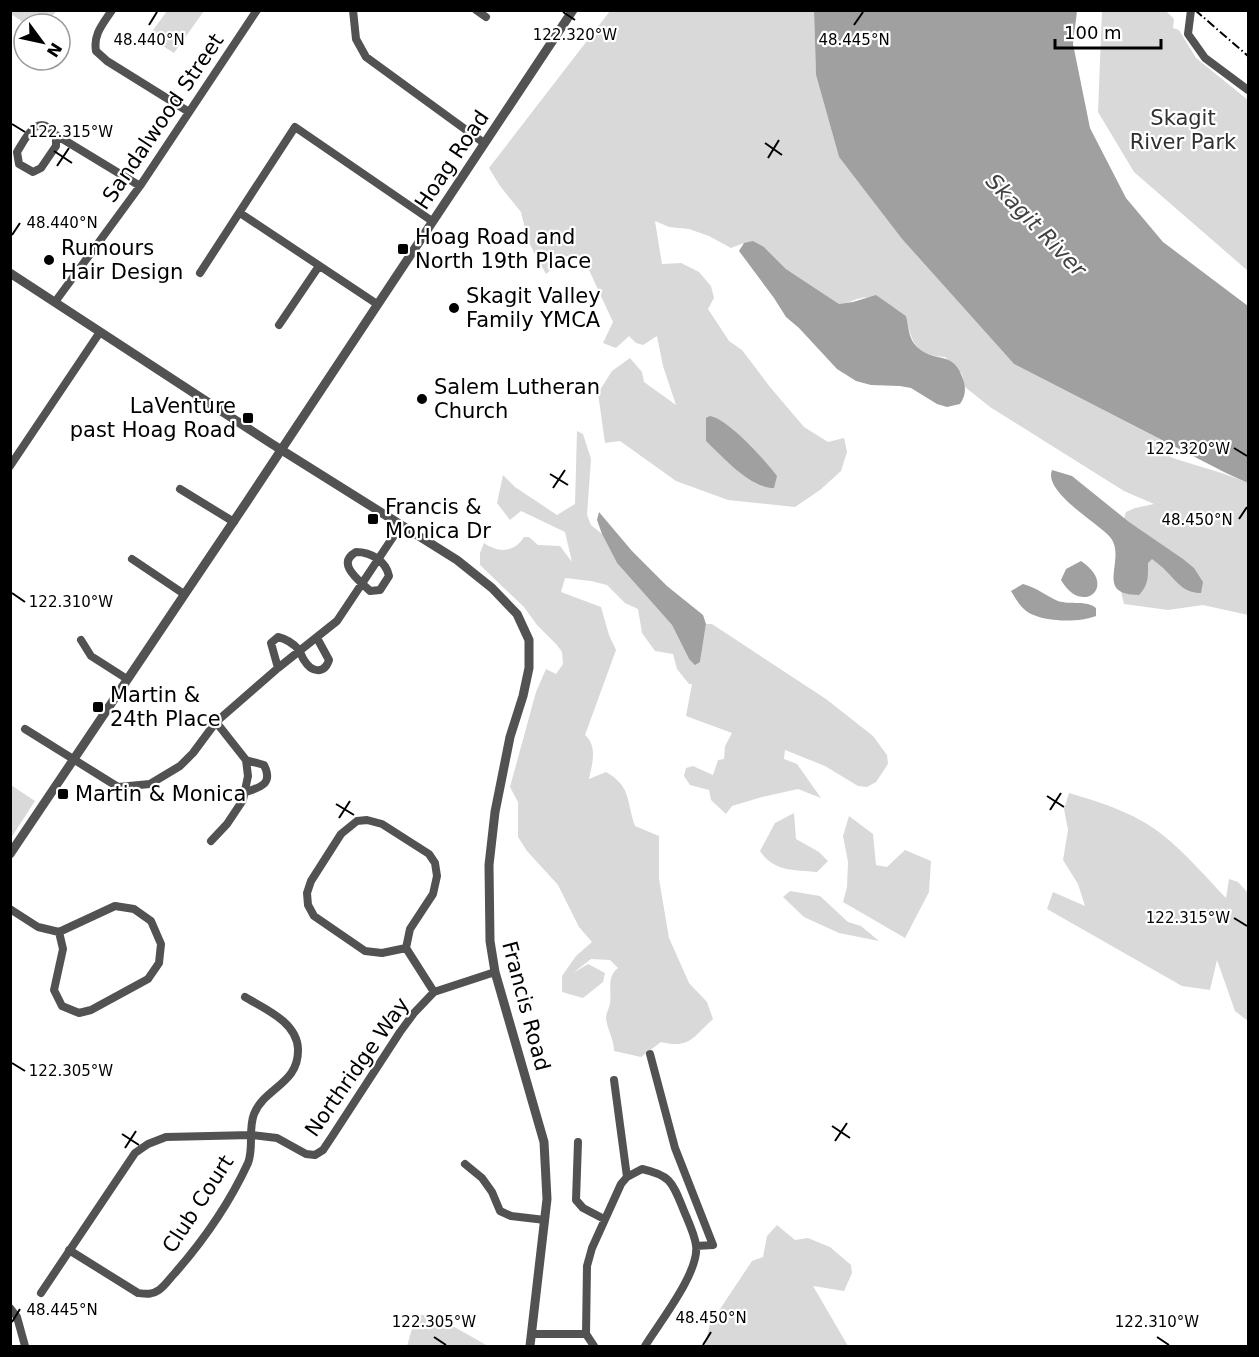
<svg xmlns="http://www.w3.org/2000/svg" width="1259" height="1357" viewBox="0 0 1259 1357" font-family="'DejaVu Sans',sans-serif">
  <rect width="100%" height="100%" fill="#fff"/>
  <!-- green -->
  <path fill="#d9d9d9" d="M10 11 11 10 56 11 47 24H26L11 14Z
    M167 11H204L174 53 148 37Z
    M610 11H814L816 75 839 157 902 239 1014 364 1173 446 1170 457C1196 466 1223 472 1248 483V615L1203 605 1168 610 1124 604C1115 567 1114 549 1126 512L1135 508 1154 504 1124 491 990 407 965 387 962 374 945 357C914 355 912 342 906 316 895 308 877 295 862 298 854 299 848 304 839 304L786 269 764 247 744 243 731 248 709 236 689 229 669 227 655 221 662 264 681 263 699 272 711 286 714 298 708 309 729 341 742 350 770 387 804 427 828 442 844 438 847 452 841 471 820 490 795 507 728 500 676 481 620 441 605 443 598 393 612 371 630 358 642 372 644 382 676 405 663 366 657 336 643 345 636 343 629 336 616 348 603 343 613 322 583 257 567 256 546 274 528 241 521 212 500 186 489 168Z
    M1102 11H1166L1174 19 1173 28 1179 30 1196 58 1248 100V271L1134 172 1098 112Z
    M577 431 583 434 591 459 587 515 591 525 602 534 617 563 672 625 689 659 700 662 706 624H712L826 699 873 736 887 755 888 764 876 782 867 787 858 786 825 766 785 750 784 759 797 764 821 798 798 789 762 797 732 806 726 814 711 800 709 790 690 785 684 776 686 768 693 766 713 775 718 760 724 759 725 746 732 733 686 716 692 684H689L677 669 673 654 655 651 642 633 638 609 625 603 607 585 591 581 565 578 561 592 601 607 609 635 616 650 585 735C598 746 592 765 589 779L606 772C632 787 626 801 635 826L659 836V879L669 938 689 983 707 1002 713 1019C693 1037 690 1049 661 1042L641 1057 614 1051C614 1039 607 1029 606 1018 606 1014 609 1008 610 1004 612 991 606 977 618 968L610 960 591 959 573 973 588 964 605 973 603 982 583 998 562 992V976L576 956 592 942 579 927 558 885 527 851 518 837V802L510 787 536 692 546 669 556 674 563 664 562 652 557 645 537 625 524 607 480 565V553L484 543C498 553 514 553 524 537H529L538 545 560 546 572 562 565 532 521 511 510 520 497 503 503 475 515 487 557 515 575 504Z
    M11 785 35 801 11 838Z
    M1069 793C1093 800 1119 808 1142 821 1173 838 1202 873 1226 898L1229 879 1238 882 1248 893V1021L1235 1011 1217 960 1210 990 1182 986 1047 909 1053 892 1085 906 1078 884 1063 860 1068 830 1064 809Z
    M794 813 796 839 819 852 828 861 817 872C794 870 774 872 760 851L775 823Z
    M849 816 873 834 876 865 887 867 905 850 931 861 929 892 905 938 843 902 847 887 848 862 843 836Z
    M790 891 820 896 848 922 861 926 879 941 839 933 804 917 783 897Z
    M777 1225 795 1240 808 1238 830 1247 851 1265 852 1273 844 1291 813 1286 848 1346H705L710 1324 752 1261 763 1257 767 1236Z
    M421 1315 435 1316 488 1346H407L415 1318Z"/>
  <!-- water -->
  <path fill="#a0a0a0" d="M814 11H1077L1073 44 1090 128 1126 198 1163 242 1248 306V483L1226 473 1014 364 902 239 839 157 816 75Z
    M753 241 764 247 786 269 839 304 853 302 876 295 906 316C909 327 908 338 917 347 937 365 954 348 964 382 966 390 965 397 960 404L947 407 937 404 911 388 900 386 871 385 856 381 837 369 799 328 786 317 774 298 739 251 744 243Z
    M710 416C728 419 765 460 777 476L774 488C750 488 723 457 706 441V418Z
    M1052 470 1072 476 1129 522 1183 559 1194 568 1203 582 1201 593C1184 593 1178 583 1167 572 1163 567 1157 563 1152 559L1148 563C1148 575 1149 585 1139 595 1092 595 1128 559 1110 537 1098 523 1043 492 1052 470Z
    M599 512 632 551 667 586 703 615 706 624 700 662 695 665 689 659 672 625 617 563 602 534 597 520Z
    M1081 561C1119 586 1082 617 1061 580L1066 569Z
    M1023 584C1038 588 1046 596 1058 601 1070 605 1087 600 1096 608V616C1078 623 1046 622 1029 613 1021 608 1015 598 1011 591Z"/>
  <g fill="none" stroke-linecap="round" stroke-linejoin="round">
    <!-- minor -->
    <path stroke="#525252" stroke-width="8" d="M112 10C103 24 93 34 96 51L107 61 189 112
      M353 10 356 39 366 57 484 143
      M476 10 486 17
      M1191 10 1188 34 1205 58 1248 90
      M56 135V146L41 168 33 172 19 164 17 152C27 136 38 111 56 135L140 186
      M240 213 377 304
      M200 273 295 127 432 221
      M55 302 140 186 257 10
      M279 325 319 266
      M10 466 100 332
      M180 489 234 522
      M356 552C371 552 386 561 389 576L380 590 370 591C360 581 335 564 356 552Z
      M132 559 184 594
      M81 640 91 656 127 679
      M278 668 271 643 278 637C286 639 294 644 299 650 302 654 301 656 304 660 311 672 324 675 329 660L317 638
      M25 729 118 787 150 784 180 766 193 753 216 722 278 668 337 621 401 525
      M246 760 264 765C273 783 262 787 246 792
      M211 841 227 824 243 800 248 776 246 760 216 722
      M115 906 134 909 151 921 161 944 159 963 148 979 91 1010 79 1013 62 1006 54 990 63 949 59 932Z
      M10 909 38 927 59 932
      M406 948 382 953 365 951 314 916 308 905 307 893 311 881 341 834 357 821 367 820 382 824 429 854 435 863 437 876 433 894 410 929 406 948 434 992
      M650 1054 675 1148 713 1245 696 1246
      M614 1080 627 1177
      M578 1142 576 1200 583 1208 604 1219
      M465 1164 482 1178 492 1192 500 1211 511 1216 545 1220
      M69 1250 138 1293C146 1294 152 1295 159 1290 165 1286 170 1278 175 1273 203 1241 230 1202 248 1163 254 1148 248 1129 254 1114 265 1087 299 1084 298 1049 297 1022 265 1009 245 997
      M41 1293 135 1153 148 1144 166 1137 252 1135 277 1138 306 1154 315 1155 323 1150 333 1135 400 1032 414 1013 434 992 495 972
      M10 1308 17 1317 25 1346
      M532 1334H586
      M594 1346 586 1334 587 1266 592 1248 621 1184 627 1177 642 1169C669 1175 672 1181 682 1206 687 1219 694 1232 696 1245 700 1272 659 1323 645 1346"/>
    <!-- tertiary -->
    <path stroke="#525252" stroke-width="9" d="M10 273 272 444 457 560 492 588 517 614 529 640V668L523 696 510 737 495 812 489 865 490 941 495 972 544 1142 547 1199 530 1346
      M10 854 246 503 573 10"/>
    <!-- rail -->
    <path stroke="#000" stroke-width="2" stroke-dasharray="9 3 1.5 3" stroke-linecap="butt" d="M1195 10 1248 56"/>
  </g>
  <!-- ticks -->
  <path fill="none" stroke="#000" stroke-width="2" d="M563 12 575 20M149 25 157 12M854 25 863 12M12 124 25 132M765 143 782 155M54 151 72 163M768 158 779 140M57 166 69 148M12 235 20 223M1234 448 1247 456M550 474 568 485M553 488 565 470M1239 519 1247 507M12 593 25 602M1047 796 1064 807M336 804 354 815M1050 810 1061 793M339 818 350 801M1234 918 1247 926M12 1063 25 1071M832 1126 850 1138M122 1134 139 1145M835 1141 847 1123M125 1148 136 1131M12 1322 20 1309M434 1337 446 1345M1157 1337 1169 1345M703 1345 711 1332"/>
  <!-- markers -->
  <g fill="#000" stroke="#fff" stroke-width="2">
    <rect x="397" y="243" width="12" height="12" rx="3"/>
    <circle cx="49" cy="260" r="6"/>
    <circle cx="454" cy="308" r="6"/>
    <circle cx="422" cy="399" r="6"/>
    <rect x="242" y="412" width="12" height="12" rx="3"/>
    <rect x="367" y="513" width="12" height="12" rx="3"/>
    <rect x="92" y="701" width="12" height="12" rx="3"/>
    <rect x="57" y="788" width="12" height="12" rx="3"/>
  </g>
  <g text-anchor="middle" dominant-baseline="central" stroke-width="4.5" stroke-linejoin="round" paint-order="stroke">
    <!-- street labels -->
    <g font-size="21" fill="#000" stroke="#fff">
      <text transform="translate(163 118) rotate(-56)">Sandalwood Street</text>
      <text transform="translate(452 160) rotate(-56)">Hoag Road</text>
      <text transform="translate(526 1006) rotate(75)">Francis Road</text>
      <text transform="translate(357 1067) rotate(-55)">Northridge Way</text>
      <text transform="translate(198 1204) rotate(-57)">Club Court</text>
    </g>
    <!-- park labels -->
    <g font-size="21" fill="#303030" stroke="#fff">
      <text x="1183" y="118">Skagit<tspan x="1183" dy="24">River Park</tspan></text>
    </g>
    <!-- poi labels -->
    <g font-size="21" fill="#000" stroke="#fff" text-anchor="start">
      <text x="415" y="237">Hoag Road and<tspan x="415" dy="24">North 19th Place</tspan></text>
      <text x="61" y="248">Rumours<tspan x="61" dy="24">Hair Design</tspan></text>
      <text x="466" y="296">Skagit Valley<tspan x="466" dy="24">Family YMCA</tspan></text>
      <text x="434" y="387">Salem Lutheran<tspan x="434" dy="24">Church</tspan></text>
      <text x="236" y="406" text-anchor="end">LaVenture<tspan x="236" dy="24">past Hoag Road</tspan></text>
      <text x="385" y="507">Francis &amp;<tspan x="385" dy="24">Monica Dr</tspan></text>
      <text x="110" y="695">Martin &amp;<tspan x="110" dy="24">24th Place</tspan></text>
      <text x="75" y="794">Martin &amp; Monica</text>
    </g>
    <!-- water labels -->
    <g font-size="22" font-style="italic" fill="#414141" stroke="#fff">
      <text transform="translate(1036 225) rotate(46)">Skagit River</text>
    </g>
  </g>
  <g font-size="15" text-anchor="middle" fill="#000" stroke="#fff" stroke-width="4.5" stroke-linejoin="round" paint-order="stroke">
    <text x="575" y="40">122.320°W</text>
    <text x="854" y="45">48.445°N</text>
    <text x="149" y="45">48.440°N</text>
    <text x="71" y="137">122.315°W</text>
    <text x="62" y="228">48.440°N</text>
    <text x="1188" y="454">122.320°W</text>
    <text x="1197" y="525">48.450°N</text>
    <text x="71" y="607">122.310°W</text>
    <text x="1188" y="923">122.315°W</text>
    <text x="71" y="1076">122.305°W</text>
    <text x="62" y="1315">48.445°N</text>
    <text x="711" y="1323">48.450°N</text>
    <text x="434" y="1327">122.305°W</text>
    <text x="1157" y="1327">122.310°W</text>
  </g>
  <!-- border -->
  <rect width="1259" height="1357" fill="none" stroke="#000000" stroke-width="24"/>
  <!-- north arrow -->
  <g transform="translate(42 42) rotate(123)"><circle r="28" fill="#ffffff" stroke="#999999" stroke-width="1.5"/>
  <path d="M0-4.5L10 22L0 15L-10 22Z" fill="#000000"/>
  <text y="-9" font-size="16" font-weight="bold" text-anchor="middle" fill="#000000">N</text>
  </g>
  <!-- scale -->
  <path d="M1055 39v9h106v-9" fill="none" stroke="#000000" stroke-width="3"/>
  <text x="1064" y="39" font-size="18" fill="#000000" stroke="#ffffff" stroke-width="4.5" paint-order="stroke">100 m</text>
</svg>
